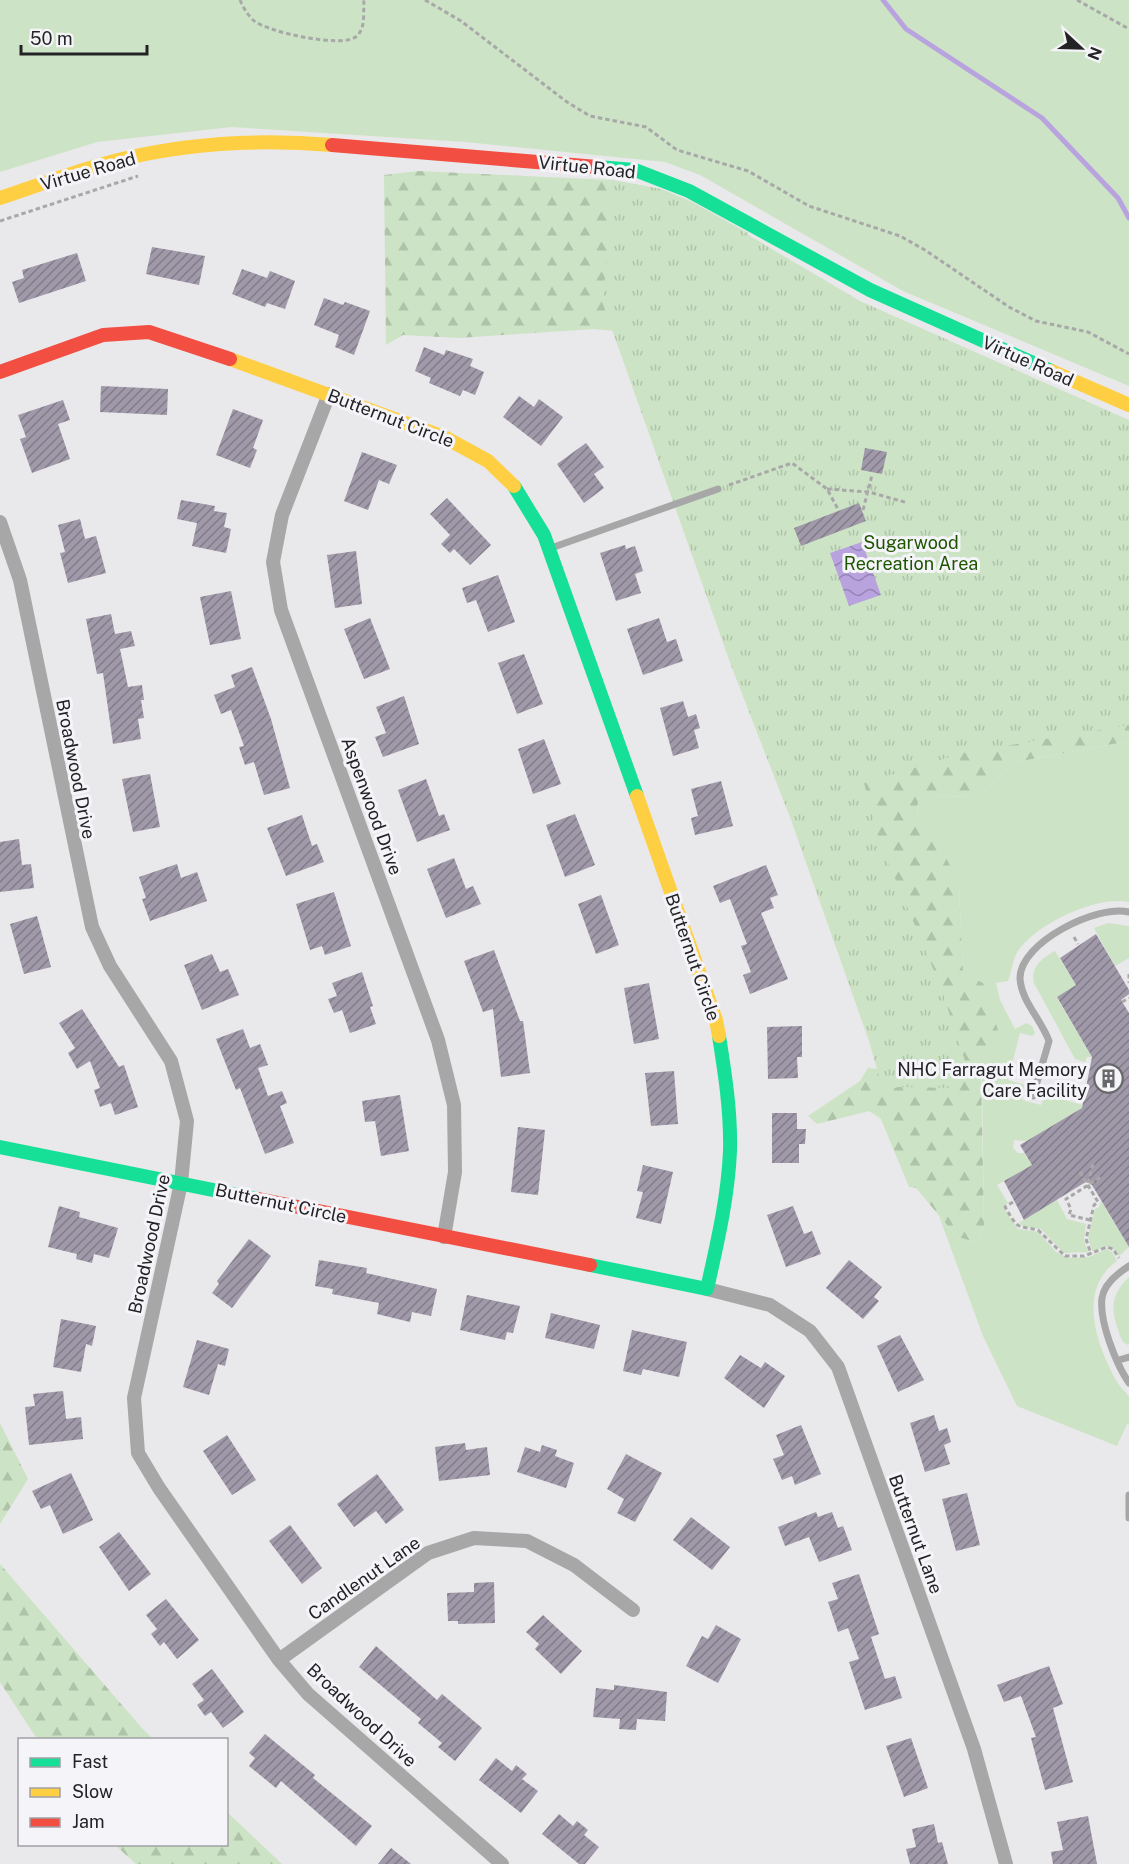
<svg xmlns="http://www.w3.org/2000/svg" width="1129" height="1864" viewBox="0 0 1129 1864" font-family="'Public Sans',sans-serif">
  <defs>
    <pattern id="forest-firs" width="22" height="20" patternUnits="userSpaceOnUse" patternTransform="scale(1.5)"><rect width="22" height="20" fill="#cce4c5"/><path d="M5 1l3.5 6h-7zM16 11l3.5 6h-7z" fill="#afc3a9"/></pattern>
    <pattern id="park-tufts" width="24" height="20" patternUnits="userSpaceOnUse" patternTransform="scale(1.5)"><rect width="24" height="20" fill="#cce4c5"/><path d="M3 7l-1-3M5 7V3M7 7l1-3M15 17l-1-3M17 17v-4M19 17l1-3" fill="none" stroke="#afc3a9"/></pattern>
    <pattern id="water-waves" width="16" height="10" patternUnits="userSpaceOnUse" patternTransform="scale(1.5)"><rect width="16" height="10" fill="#b9a3df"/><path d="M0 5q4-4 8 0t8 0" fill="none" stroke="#9684b5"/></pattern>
    <pattern id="building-hatch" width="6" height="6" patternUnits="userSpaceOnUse" patternTransform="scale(1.5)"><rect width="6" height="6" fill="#a099a9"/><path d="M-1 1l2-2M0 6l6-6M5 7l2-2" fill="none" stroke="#827c89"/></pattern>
  </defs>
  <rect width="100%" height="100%" fill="#e9e8ea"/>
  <!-- green -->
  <path fill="#cce4c5" d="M0 0H1129V386L903 291 700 175 665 162 465 142 232 127 97 142 0 172Z
    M1129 741V902C1098 895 1041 922 1021 947 1012 957 1013 969 1008 981L996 983 1000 1000 1015 1029 1026 1023 1032 1026 1035 1033 1032 1036 1020 1033 1008 1080 1025 1085 1022 1100 1041 1105 1047 1090 1062 1094 1061 1099 1083 1105 1082 1108 1027 1141 1014 1140 1013 1148 1018 1153H1024L1032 1165 997 1185 1008 1203 1003 1207 1018 1229 1038 1232 1056 1252 1068 1258 1089 1257 1107 1249 1112 1252 1117 1261C1076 1290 1097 1346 1117 1382 1120 1387 1126 1392 1129 1397 1129 1404 1129 1417 1129 1425L1127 1424 1117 1446 1017 1406 983 1336 939 1216 957 1237 976 1242 984 1226 982 1073 963 973 959 885 917 819 918 799 926 796 977 797 1016 762Z
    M1108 923 1129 926V958L1115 966 1094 928Z
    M1055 951 1076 985 1057 998 1092 1057H1087L1085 1062 1075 1059 1034 983C1030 967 1042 958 1055 951Z
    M1057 1200 1067 1219 1086 1224 1084 1240 1088 1252 1064 1253 1041 1229 1024 1227 1019 1223Z
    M1101 1201 1129 1247 1119 1256 1110 1246 1092 1251 1088 1237 1095 1209 1099 1207Z
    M1129 1277V1344L1128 1345C1121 1342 1120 1336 1118 1329 1110 1308 1112 1293 1129 1277Z"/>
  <!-- forest -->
  <path fill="url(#forest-firs)" d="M418 171 612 180 661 189 694 203 748 233 663 335 593 329 459 338 403 335 386 345 384 175Z
    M1129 715V741L1016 762 977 797 926 796 918 799 917 819 944 853 959 885 963 973 983 983 998 1030 988 1067H981L984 1226 976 1242 957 1237 916 1188 909 1187 881 1119 869 1111 817 1124 808 1116 860 1081 868 1068 939 1074 907 936 858 774Z
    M0 1423 28 1479 0 1524Z
    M0 1564 141 1727 153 1739H37L0 1682Z
    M227 1812 282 1864H136L115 1845 226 1844Z"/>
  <!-- park -->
  <path fill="url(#park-tufts)" d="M612 180 661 189 694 203 860 301 1129 420V725L963 753 864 783 879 840 940 985 967 1067 957 1088 899 1087 883 1090 869 1041 791 820 732 668 603 304Z"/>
  <!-- water -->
  <path fill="url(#water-waves)" d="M862 542 881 595 849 606 830 553Z"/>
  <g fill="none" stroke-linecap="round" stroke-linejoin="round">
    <!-- stream -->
    <path stroke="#b9a3df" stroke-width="5" d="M883 0 906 29 1042 118 1118 198 1129 218"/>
  </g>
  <!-- building -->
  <path fill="url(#building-hatch)" d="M152 247 205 256 199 285 146 274Z
    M77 253 86 281 19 303 12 282 24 278 22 270Z
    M242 269 267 278 270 271 295 281 285 309 267 303 265 307 232 294Z
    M324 298 343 305 345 302 370 311 354 355 335 347 339 335 314 325Z
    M424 347 444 355 446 350 473 359 470 366 484 372 475 395 463 390 460 396 429 383 431 378 415 371Z
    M101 386 168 389 167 415 100 412Z
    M519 396 534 407 539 399 563 417 541 446 503 417Z
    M63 400 70 420 58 424 70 459 32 473 20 439 26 437 18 415Z
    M233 409 263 420 253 448 257 450 250 468 216 455Z
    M586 443 604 467 594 474 604 488 584 503 557 464Z
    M865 448 887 452 882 474 861 470Z
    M362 452 397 465 389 484 379 480 368 510 344 501Z
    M447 498 491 545 470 565 454 549 450 553 441 544 450 535 430 514Z
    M181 500 215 506 214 511 227 513 224 527 231 529 226 553 192 546 197 523 177 519Z
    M859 503 866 521 801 546 794 528Z
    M80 519 85 539 96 536 106 573 68 583 60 553 65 552 58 525Z
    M625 545 626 549 635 546 643 571 635 574 641 593 616 601 600 553Z
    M356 551 362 604 335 608 327 555Z
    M498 575 515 622 488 632 476 600 467 603 462 588Z
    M231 591 241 639 210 645 200 597Z
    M111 614 115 634 131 631 135 646 120 649 128 687 142 685 144 700H141L144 718 138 719 141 739 113 744 103 673 97 674 86 619Z
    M370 618 390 669 364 679 344 629Z
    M659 618 667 642 676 639 683 661 643 675 627 629Z
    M524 654 543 704 517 714 498 663Z
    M252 667 271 719 290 788 264 795 254 762 245 765 239 747 244 746 231 710 221 714 214 695 235 687 231 675Z
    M404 696 419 744 383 757 375 737 386 733 376 707Z
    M683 701 688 717 696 714 700 728 694 730 699 748 673 756 660 708Z
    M544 739 561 784 533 794 518 749Z
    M150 774 160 827 133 832 122 779Z
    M426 779 439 816 444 814 450 830 417 842 398 790Z
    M721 781 733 826 695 835 691 818 698 816 691 789Z
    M575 814 595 865 565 877 546 825Z
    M302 815 312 846 317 844 324 862 286 876 267 828Z
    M19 839 22 865 31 864 34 888 0 892V842Z
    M454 858 466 889 473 886 481 904 446 918 427 869Z
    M177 864 181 878 197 872 207 901 150 921 142 899 146 898 139 877Z
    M766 865 778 895 770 898 774 908 761 913 788 979 750 994 743 975 751 972 741 946 747 944 730 899 720 903 713 886Z
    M334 892 351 946 325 955 322 946 310 950 296 904Z
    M601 895 619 945 596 954 578 904Z
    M37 916 51 967 24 974 10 924Z
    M1096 934 1129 990V994L1121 1000 1129 1013V1247L1089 1180 1024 1220 1004 1181 1032 1165 1020 1145 1082 1108 1092 1057 1057 997 1076 985 1060 958Z
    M494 950 520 1021H523L530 1073 501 1077 493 1009 483 1012 464 961Z
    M212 954 220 972 228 969 239 995 202 1010 184 965Z
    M362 972 373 1006 370 1007 376 1024 350 1033 342 1010 334 1013 328 999 337 996 332 983Z
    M649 983 659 1039 634 1044 624 988Z
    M82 1009 119 1067 124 1065 138 1107 115 1115 111 1103 100 1107 94 1090 100 1088 90 1061 77 1069 68 1053 75 1048 59 1023Z
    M802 1026V1057H797L798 1078 768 1079 767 1027Z
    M243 1029 250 1048 260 1044 268 1065 258 1068 268 1096 282 1091 287 1103 280 1106 294 1143 265 1154 240 1088 236 1090 216 1039Z
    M674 1071 678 1124 651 1126 645 1073Z
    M400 1095 409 1151 381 1156 375 1121 365 1122 362 1101Z
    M772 1113H797V1129H806L805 1144H799V1163H772Z
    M518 1127 545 1130 538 1195 511 1192Z
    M643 1165 673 1172 661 1224 636 1218 643 1192 637 1191Z
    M59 1206 80 1212 79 1217 118 1228 109 1258 94 1254 92 1263 76 1259 77 1254 48 1247Z
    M793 1206 804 1234 812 1231 821 1254 786 1267 767 1215Z
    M249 1239 271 1256 232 1308 212 1293 219 1284 217 1281Z
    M319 1260 367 1268 366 1273 437 1289 431 1316 412 1312 410 1322 377 1314 379 1303 332 1294 333 1289 315 1286Z
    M849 1260 882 1287 874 1297 879 1301 863 1319 826 1288Z
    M467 1295 520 1306 513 1333 507 1332 505 1340 460 1330Z
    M551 1313 600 1325 594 1349 545 1338Z
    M61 1319 96 1326 92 1346 86 1344 81 1372 53 1367Z
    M632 1330 687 1342 679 1377 643 1369 641 1375 623 1371Z
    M900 1335 924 1380 898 1392 877 1346Z
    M197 1340 229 1349 225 1366 218 1364 209 1395 183 1387Z
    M740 1355 761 1368 765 1362 785 1376 764 1408 724 1378Z
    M63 1391 66 1419 81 1417 83 1439 29 1445 25 1407 35 1406 33 1394Z
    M934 1415 939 1431 947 1428 951 1442 944 1445 950 1464 925 1472 910 1423Z
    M801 1425 821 1474 795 1485 792 1476 782 1480 773 1459 784 1455 776 1435Z
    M227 1435 256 1480 232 1495 203 1451Z
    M465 1443 466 1450 487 1447 490 1475 439 1481 435 1447Z
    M542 1445 557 1450 555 1456 574 1463 566 1488 517 1472 525 1447 540 1452Z
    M626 1454 662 1473 635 1522 617 1513 624 1499 607 1489Z
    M71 1473 93 1520 63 1534 50 1505 41 1509 32 1491Z
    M377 1474 404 1510 386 1524 376 1511 354 1527 337 1504Z
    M967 1493 980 1545 956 1551 942 1499Z
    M816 1512 818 1517 832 1512 838 1528 843 1526 852 1550 819 1562 809 1537 785 1546 778 1527Z
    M691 1517 730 1547 712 1570 673 1540Z
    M290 1525 322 1568 302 1584 269 1541Z
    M119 1532 151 1574 129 1591 99 1547Z
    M859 1574 879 1634 871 1637 885 1679 895 1676 902 1698 865 1710 849 1662 859 1659 848 1628 838 1632 828 1602 838 1599 832 1583Z
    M494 1582 495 1623 458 1624V1621H448L447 1593 474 1592V1583Z
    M166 1599 199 1640 177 1659 164 1642 160 1646 151 1634 157 1629 146 1615Z
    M543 1615 582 1651 561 1674 535 1649 539 1644 526 1632Z
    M716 1625 741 1639 718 1683 686 1666 702 1636 708 1639Z
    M376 1646 437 1700 442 1694 482 1728 455 1761 438 1747 442 1743 418 1723 421 1719 359 1667Z
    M1049 1666 1063 1704 1053 1708 1073 1782 1045 1790 1031 1738 1036 1737 1021 1696 1004 1702 997 1685Z
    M212 1669 244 1712 223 1728 211 1712 205 1716 197 1705 204 1700 192 1684Z
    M614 1685 667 1692 665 1721 637 1719 636 1730 619 1729 620 1719 593 1717 596 1688 614 1690Z
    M265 1734 315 1775 313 1778 372 1826 356 1846 281 1781 276 1788 249 1766 255 1758 249 1753Z
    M911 1738 928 1788 904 1797 886 1746Z
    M496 1758 512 1771 516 1765 527 1774 522 1779 538 1791 521 1813 479 1780Z
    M559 1814 573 1826 577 1821 588 1830 584 1835 599 1847 585 1864H579L542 1834Z
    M1088 1816 1097 1864H1053L1051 1852 1063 1850 1057 1822Z
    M934 1824 938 1843 942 1842 948 1864H910L906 1849 916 1847 912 1829Z
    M391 1848 411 1864H378Z"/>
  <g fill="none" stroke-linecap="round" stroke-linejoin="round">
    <!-- path -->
    <path stroke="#a8a8a9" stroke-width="3" stroke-dasharray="4.5 3" stroke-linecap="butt" d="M240 0C243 7 247 14 253 20 266 32 344 49 357 36 366 27 363 12 364 0
      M425 0 461 21 567 102 590 116 646 127 677 150 748 171 809 206 900 236 925 250 1009 307 1036 321 1088 332 1129 354
      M1077 0 1129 29
      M0 221 138 176
      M729 485 792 463 827 489 838 509
      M827 489 869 492 908 503
      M863 510 872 475
      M1074 937 1078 944
      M1129 974V983
      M1122 1002 1129 998
      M1080 1172 1098 1202 1094 1205 1086 1239 1091 1254
      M1088 1183 1093 1164
      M1013 1202 1005 1207C1019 1230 1015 1225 1038 1230L1065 1256H1084L1107 1247 1113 1249 1119 1258
      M1090 1220 1069 1215 1071 1209 1066 1199 1101 1177"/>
    <!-- lane -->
    <path stroke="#a7a7a7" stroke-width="7" d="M551 548 718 489
      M1033 1096 1049 1041C1041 1019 1021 1001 1020 978 1020 942 1098 904 1129 912
      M1129 1266C1118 1273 1104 1284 1102 1298 1099 1321 1116 1364 1129 1383
      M1119 1360 1129 1357
      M1129 1495V1518"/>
    <!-- street -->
    <path stroke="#a7a7a7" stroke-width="14" d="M329 394 282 515 273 562 281 610 438 1040 454 1105 455 1172 444 1237
      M0 522 20 580 92 927 110 966 171 1061 187 1121 181 1183 134 1398 138 1453 159 1488 279 1660 308 1694 502 1864
      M707 1289 770 1305 810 1331 838 1367 974 1749 1006 1864
      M279 1660 428 1553 474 1538 527 1541 574 1565 633 1610"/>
    <!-- fast -->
    <path stroke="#16e098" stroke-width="14" d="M597 167 635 170 689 191 870 290 1051 371
      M514 486 544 535 637 796
      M0 1147 258 1199
      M590 1265 707 1289C717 1244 728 1198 730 1151 731 1112 725 1074 719 1036"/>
    <!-- slow -->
    <path stroke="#ffcf43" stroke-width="14" d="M0 198C39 185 78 170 118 160 187 143 261 139 332 145
      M230 359 444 437 488 461 514 486
      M1051 371 1129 405
      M637 796 716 1020 719 1036"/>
    <!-- jam -->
    <path stroke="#f24e42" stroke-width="14" d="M332 145 597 167
      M0 372 103 335 149 332 230 359
      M258 1199 590 1265"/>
  </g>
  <!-- icons -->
  <defs>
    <symbol id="building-ring" viewBox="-11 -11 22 22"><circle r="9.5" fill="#f5f4f9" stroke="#686769" stroke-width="1.5"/><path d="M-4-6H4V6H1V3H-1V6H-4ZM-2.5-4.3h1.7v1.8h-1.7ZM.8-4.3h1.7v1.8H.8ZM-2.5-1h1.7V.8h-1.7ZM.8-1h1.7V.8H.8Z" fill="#686769"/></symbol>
  </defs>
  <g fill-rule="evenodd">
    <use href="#building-ring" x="1092" y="1062" width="33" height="33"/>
  </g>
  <g text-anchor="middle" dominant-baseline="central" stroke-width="6" stroke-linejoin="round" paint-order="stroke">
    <!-- street labels -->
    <g font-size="18" fill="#232224" stroke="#f5f4f9">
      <text transform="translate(587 167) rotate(6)">Virtue Road</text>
      <text transform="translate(88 171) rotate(-16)">Virtue Road</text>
      <text transform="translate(1028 361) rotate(24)">Virtue Road</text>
      <text transform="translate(391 418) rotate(21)">Butternut Circle</text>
      <text transform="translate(76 769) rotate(79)">Broadwood Drive</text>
      <text transform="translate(372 806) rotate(70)">Aspenwood Drive</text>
      <text transform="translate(693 957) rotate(71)">Butternut Circle</text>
      <text transform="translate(281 1203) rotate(12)">Butternut Circle</text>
      <text transform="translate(149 1244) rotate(-78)">Broadwood Drive</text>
      <text transform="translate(916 1534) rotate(70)">Butternut Lane</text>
      <text transform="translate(364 1578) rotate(-35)">Candlenut Lane</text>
      <text transform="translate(362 1715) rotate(43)">Broadwood Drive</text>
    </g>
    <!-- park labels -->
    <g font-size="18" fill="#1e5500" stroke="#f5f4f9">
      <text x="911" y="542">Sugarwood<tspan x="911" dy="21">Recreation Area</tspan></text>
    </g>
    <!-- poi labels -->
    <g font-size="18" fill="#232224" stroke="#f5f4f9" text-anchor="end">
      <text x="1087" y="1069">NHC Farragut Memory<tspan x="1087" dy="21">Care Facility</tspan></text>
    </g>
  </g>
  <!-- legend -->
  <rect x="18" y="1738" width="210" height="108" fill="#f5f4f9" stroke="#a1a0a4" stroke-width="1.5"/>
  <rect x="30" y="1758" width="30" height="9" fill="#16e098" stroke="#a1a0a4" stroke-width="1.5"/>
  <text x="72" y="1768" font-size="18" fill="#232224">Fast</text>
  <rect x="30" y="1788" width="30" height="9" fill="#ffcf43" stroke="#a1a0a4" stroke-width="1.5"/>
  <text x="72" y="1798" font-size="18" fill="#232224">Slow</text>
  <rect x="30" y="1818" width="30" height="9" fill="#f24e42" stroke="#a1a0a4" stroke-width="1.5"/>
  <text x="72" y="1828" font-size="18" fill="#232224">Jam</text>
  <!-- north arrow -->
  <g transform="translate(1081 48) rotate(112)" stroke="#f5f4f9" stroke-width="4.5" paint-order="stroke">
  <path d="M0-4.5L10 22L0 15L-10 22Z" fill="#232224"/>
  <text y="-9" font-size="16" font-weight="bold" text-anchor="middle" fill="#232224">N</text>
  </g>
  <!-- scale -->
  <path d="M21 45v9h126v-9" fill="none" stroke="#232224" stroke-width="3"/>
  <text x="30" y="45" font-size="18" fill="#232224" stroke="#f5f4f9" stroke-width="4.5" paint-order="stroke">50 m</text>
</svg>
